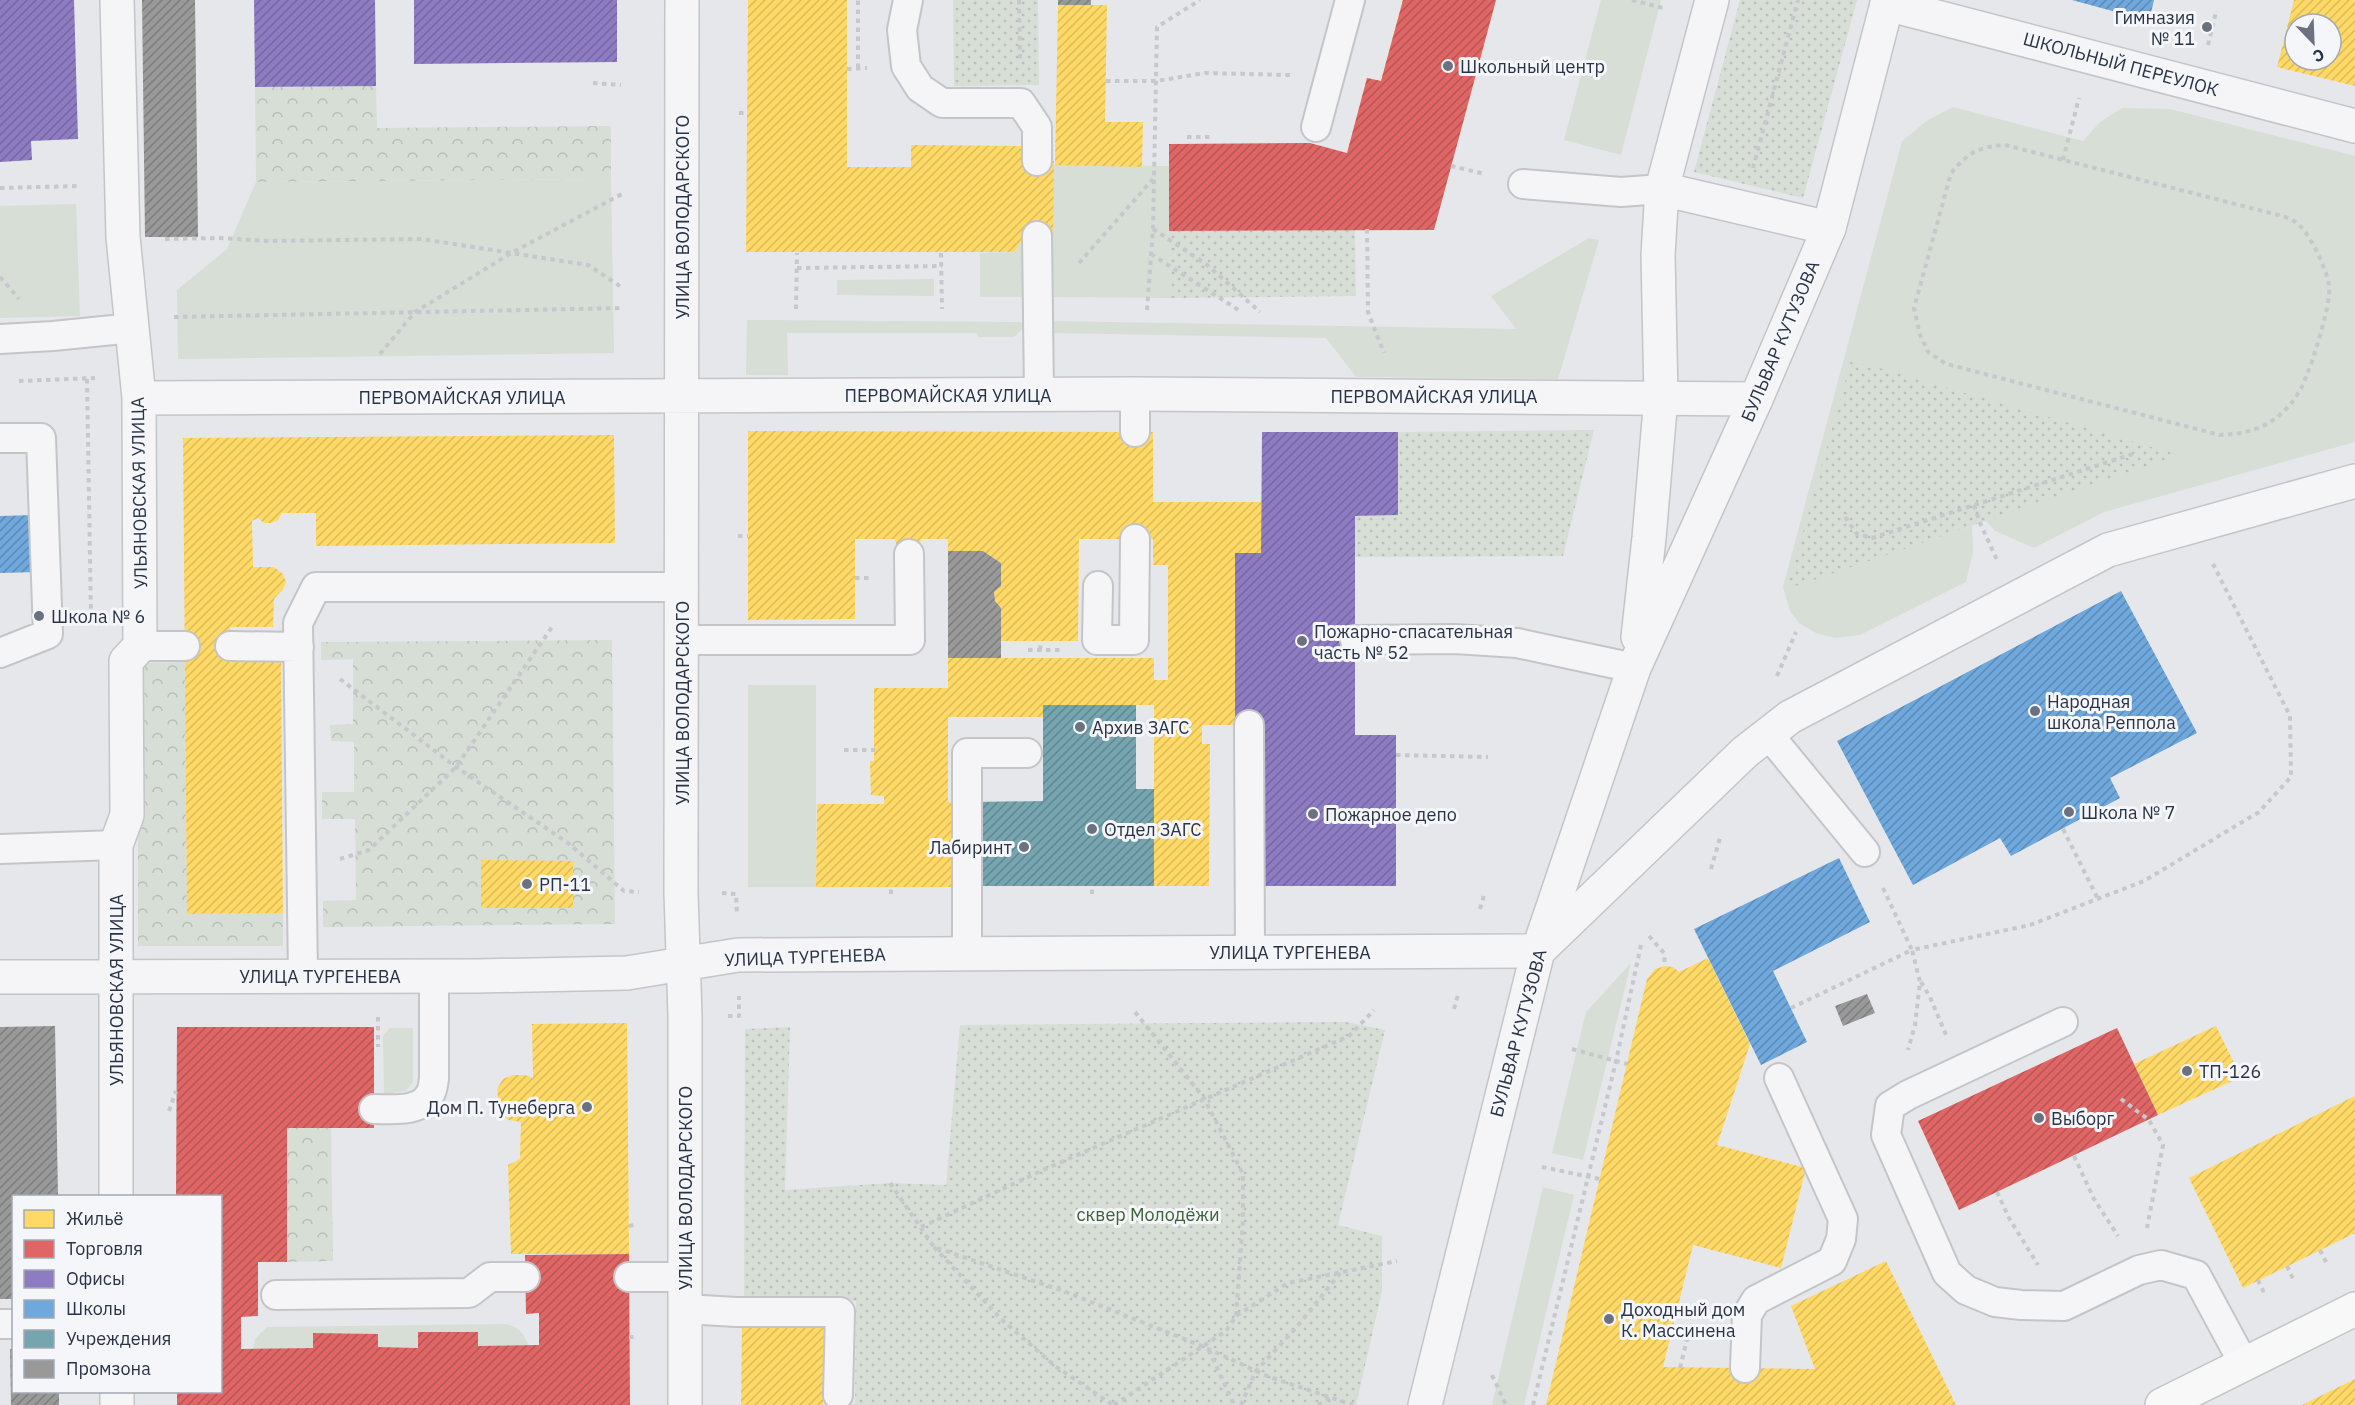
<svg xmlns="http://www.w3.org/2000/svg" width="2355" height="1405" viewBox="0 0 2355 1405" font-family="'IBM Plex Sans',sans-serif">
  <defs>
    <pattern id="forest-crowns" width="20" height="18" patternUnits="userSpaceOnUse" patternTransform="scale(1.5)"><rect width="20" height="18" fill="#d6ded6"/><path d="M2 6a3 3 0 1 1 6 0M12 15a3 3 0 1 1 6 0" fill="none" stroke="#b8bfb9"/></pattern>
    <pattern id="park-dots" width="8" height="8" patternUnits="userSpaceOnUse" patternTransform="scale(1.5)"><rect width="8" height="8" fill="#d6ded6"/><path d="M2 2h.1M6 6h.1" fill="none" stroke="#b8bfb9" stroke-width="1.8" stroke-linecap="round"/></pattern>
    <pattern id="homes-hatch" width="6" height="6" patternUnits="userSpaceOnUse" patternTransform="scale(1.5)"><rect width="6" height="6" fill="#ffd966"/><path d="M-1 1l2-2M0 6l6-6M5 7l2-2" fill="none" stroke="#dbbb5a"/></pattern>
    <pattern id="shops-hatch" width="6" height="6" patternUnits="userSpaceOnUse" patternTransform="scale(1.5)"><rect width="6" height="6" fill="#e06666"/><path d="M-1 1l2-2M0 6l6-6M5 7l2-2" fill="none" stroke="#b65556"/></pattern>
    <pattern id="offices-hatch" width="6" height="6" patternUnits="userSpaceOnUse" patternTransform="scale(1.5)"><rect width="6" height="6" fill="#8e7cc3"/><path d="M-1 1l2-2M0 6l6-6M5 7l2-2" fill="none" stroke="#7466a0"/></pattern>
    <pattern id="schools-hatch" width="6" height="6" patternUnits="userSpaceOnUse" patternTransform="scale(1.5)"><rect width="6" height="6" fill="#6fa8dc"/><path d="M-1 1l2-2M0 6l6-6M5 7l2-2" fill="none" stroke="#5b89b4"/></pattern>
    <pattern id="public-hatch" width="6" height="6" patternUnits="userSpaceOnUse" patternTransform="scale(1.5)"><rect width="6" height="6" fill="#76a5af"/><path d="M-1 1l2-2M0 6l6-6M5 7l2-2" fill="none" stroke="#618790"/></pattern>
    <pattern id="industry-hatch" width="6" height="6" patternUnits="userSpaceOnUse" patternTransform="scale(1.5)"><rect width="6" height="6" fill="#999"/><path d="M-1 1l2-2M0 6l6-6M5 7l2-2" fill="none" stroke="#7d7d7f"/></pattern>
  </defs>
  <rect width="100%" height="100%" fill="#e6e7ea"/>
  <!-- grass -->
  <path fill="#d6ded6" d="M1601 0H1661L1621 155 1564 140Z
    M1953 107 2083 141 2100 122 2122 108 2170 109 2355 156V442L2104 512 2034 548 1995 531 1986 521 2177 454 1876 558 1972 526 1973 552 1966 582 1860 635 1835 638 1816 633 1799 623 1790 611 1783 587 1902 141 1928 120Z
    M1054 165 1169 166 1170 298 1050 297Z
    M611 179 614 353 178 359 177 290 227 249 256 182Z
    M76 204 80 316 0 318V206Z
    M1025 236V297H980V253L1014 252Z
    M1589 238 1599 240 1558 379 1356 377 1326 338 1055 333 1051 329 1050 321 1516 329 1491 296Z
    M934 279V296L837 295V280Z
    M747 320 1024 322 1023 328 1014 337H978L977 333H787L788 375H746Z
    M748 685H816V887H748Z
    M1631 963 1583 1160 1552 1153 1586 1012Z
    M390 1028H413V1082L406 1091 384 1094 383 1036Z
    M1543 1187 1574 1195 1524 1405H1492Z
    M506 1324C520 1327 523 1334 529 1346H478V1332H419L418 1348 378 1347V1334L313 1333V1348L253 1349 255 1339 267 1327Z"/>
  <!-- forest -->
  <path fill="url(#forest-crowns)" d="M376 86 377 128 611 126V179L256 182 255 87Z
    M612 640 615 924 323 927V901L356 900 355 819H322V792H354V742L331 741 330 725 353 724V659L321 660V642Z
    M185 662 187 914 283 913V946H138V669L147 663Z
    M287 1128H331L333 1261 287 1262Z"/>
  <!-- park -->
  <path fill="url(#park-dots)" d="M953 0H1038L1039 85 954 86Z
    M1740 0H1857L1803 198 1694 172Z
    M1355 229 1356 296 1170 298 1169 231Z
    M1851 361 1879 368 2179 455 1787 589Z
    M1594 430 1563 556 1355 557V516L1398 515V432Z
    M1346 1022 1385 1030 1338 1225 1382 1236V1291L1356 1405H829L855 1404 856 1301 744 1300 745 1029 790 1027 785 1190 890 1183 946 1185 960 1025Z"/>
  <!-- homes -->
  <path fill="url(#homes-hatch)" fill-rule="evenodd" d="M748 0H847V167H911V145L1028 146V161H1054L1053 236H1025L1014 252H746Z
    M1403 0H1496L1435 225 1335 200 1367 78 1381 81Z
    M2294 0H2355V86L2277 67ZM2295 24H2331V60H2295Z
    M1058 5H1107L1105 122H1143L1142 167 1055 165Z
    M748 431 1153 432V502H1261V553H1235V725H1202V744H1210L1209 886H1154V705H1043V717H948V802H959V887H816L817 804H884V796L871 795 870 761H874V688H948V658H1154V680H1168V565H1153V539H1079L1078 641H1001V608L995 601 994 592 1001 586V563L983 551H948V539H921L919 547H897L895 539H855V619L748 620Z
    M614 435 615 543 316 546V513H282L278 520 271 523H264L258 518 252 521 253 567H274L283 574 286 582 283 589 274 599 273 627H230V660H281L283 913 187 914 183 438Z
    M481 860 573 861V908H481Z
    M1708 958 1750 1044 1717 1145 1806 1168 1781 1268 1693 1245 1663 1367 1815 1369 1791 1306 1886 1261 1956 1405H1546L1647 979 1655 969 1665 966 1673 967 1679 972Z
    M627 1023 629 1254H511L508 1165 520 1159 521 1122 509 1120 500 1114 497 1089 503 1079 513 1075H525L533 1078 532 1024Z
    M2216 1026 2241 1077 2158 1115 2134 1064Z
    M2355 1096V1233L2243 1288 2189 1178Z
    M742 1326 824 1327 823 1405H741Z
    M2355 1379V1405H2302Z"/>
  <!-- shops -->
  <path fill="url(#shops-hatch)" d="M1403 0H1496L1434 230 1169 231V144L1310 143 1347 153 1367 78 1381 81Z
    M177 1027H374V1128H287V1262H258V1316L241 1317V1349L313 1348V1333L378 1334V1347L418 1348V1332H478V1346L539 1345V1313L526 1314 525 1255 629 1254 630 1405H177V1392H220V1196H176Z
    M2117 1028 2158 1115 1959 1210 1918 1121Z"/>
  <!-- offices -->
  <path fill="url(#offices-hatch)" d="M0 0H74L78 139 31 141 32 160 0 162Z
    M254 0H375L376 86 255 87Z
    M414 0H617V62L414 64Z
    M1262 432H1398V515L1355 516V735H1396V886H1265V725H1235V553H1261Z"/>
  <!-- schools -->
  <path fill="url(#schools-hatch)" d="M2072 0H2154L2149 21Z
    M36 515 38 572 0 573V516Z
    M2121 591 2197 733 2110 778 2120 798 2011 856 2000 838 1913 885 1837 741Z
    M1839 858 1870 922 1773 971 1807 1042 1761 1065 1694 929Z"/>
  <!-- public -->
  <path fill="url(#public-hatch)" d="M1043 705H1136V789H1154V886H974V802L1043 801Z"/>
  <!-- industry -->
  <path fill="url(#industry-hatch)" d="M142 0H195L198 237H145Z
    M1058 0H1091V5H1058Z
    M948 551H983L1001 563V586L994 592 995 601 1001 608V658H948Z
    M1867 994 1875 1013 1843 1026 1835 1006Z
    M55 1026 58 1196H14V1299H0V1027Z
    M10 1349H14V1392H59V1405H11Z"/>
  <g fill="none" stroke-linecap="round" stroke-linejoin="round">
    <defs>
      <path id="service" d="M908 0 902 30 906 66 920 88 942 103H1021L1037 127V161
        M1316 127 1350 0
        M1523 184 1621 192 1662 189
        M1037 236 1039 394
        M0 339 53 336 133 328
        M1135 432V394
        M0 438H41L48 634 0 653
        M1098 586 1097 640H1134L1135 539
        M683 640H910L909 554
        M1355 640 1455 639 1517 643 1634 668
        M140 646H185
        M230 646 299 647
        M1249 725 1250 952
        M1768 734 1865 852
        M0 849 116 845
        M967 954V753H1027
        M303 975 298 623 316 587H683
        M2063 1022 1908 1095 1890 1106 1886 1135 1947 1273 1966 1290 1995 1302 2021 1305 2064 1306 2139 1270 2161 1265 2196 1275 2244 1364
        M374 1109C392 1109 420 1113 430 1094 433 1090 433 1083 434 1079V976
        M629 1277H685
        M276 1295 469 1293 490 1277H525
        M685 1309 736 1312H840L838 1395
        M0 1324H14
        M1745 1368 1747 1315 1756 1300 1832 1261 1841 1239 1843 1219 1779 1078"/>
      <path id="minor" d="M682 0 681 893 685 1016V1405
        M1887 4 2355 126
        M1662 189 1829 228
        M139 398 1135 394 1756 399
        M0 977 477 976 627 973 738 955 1538 951 1745 752 1790 717 2108 550 2355 481
        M116 1196V845L127 815 126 661 140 646 139 398 123 237 117 0
        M117 1392V1405"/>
      <path id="tertiary" d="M1638 637 1649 538 1661 397 1658 255 1662 189 1712 0
        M1425 1405 1538 951 1634 668 1756 399 1829 228 1888 0"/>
      <path id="secondary" d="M2162 1405 2355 1309"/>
    </defs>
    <!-- service casing -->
    <use href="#service" stroke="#c4c5c8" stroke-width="32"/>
    <!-- minor casing -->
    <use href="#minor" stroke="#c4c5c8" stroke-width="36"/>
    <!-- tertiary casing -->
    <use href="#tertiary" stroke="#c4c5c8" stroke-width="36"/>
    <!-- secondary casing -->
    <use href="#secondary" stroke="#c4c5c8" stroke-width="36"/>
    <!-- path -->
    <path stroke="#c6c8cc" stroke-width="4" stroke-dasharray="4.5 4.5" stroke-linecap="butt" d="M1019 0 1020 63
      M1632 0 1667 9
      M2208 45 2216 12
      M858 68V0
      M847 69 867 68
      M1106 81H1156L1205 73 1290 75
      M593 83 621 85
      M739 113H747
      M1187 137H1211
      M2005 145 2282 216C2286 217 2291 219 2294 221 2309 230 2326 268 2329 285 2332 303 2312 364 2304 382 2298 396 2288 409 2276 418 2259 431 2240 434 2220 435L1946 364 1928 352 1920 335 1914 308 1951 173C1969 152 1978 147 2005 145Z
      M2063 160 2079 98
      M1451 166 1485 174
      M1753 168 1798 0
      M0 188 79 186
      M1153 229 1206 264 1260 312
      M1367 229 1368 312 1384 353
      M165 239 220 238 266 241 422 239 588 265 623 288
      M941 253 942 309
      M1151 254 1240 311
      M1079 263 1153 179
      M797 268 942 266
      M0 277 19 299
      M796 309 797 253
      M1147 310 1153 229 1157 27 1200 0
      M174 317 624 308
      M380 354 415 312 513 252 622 194
      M87 379 91 617
      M19 381 95 378
      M1974 505 1980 523 1998 562
      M1845 517 1857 534 1872 538 2136 453
      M738 536H748
      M855 578H869
      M1028 650H1060
      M1040 650 1041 641
      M1777 676 1796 632
      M340 679 456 767 568 843 624 891 639 892
      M844 750H875
      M1396 755 1488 757
      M2063 829 2098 899
      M340 859 369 850 456 767 552 627
      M1711 869 1720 838
      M1883 888 1912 950 2030 925 2144 881 2259 812 2291 777 2290 716 2213 564
      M722 893 736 894 737 914
      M891 894V887
      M1092 894V886
      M1480 909 1485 892
      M1649 936 1664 953 1665 966
      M1921 982 1930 997 1946 1035
      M1791 1008 1912 950 1920 982 1915 1025 1908 1050
      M1454 1009 1458 995
      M1135 1012 1204 1098 1243 1174V1220L1236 1316
      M728 1016H739V996
      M378 1017V1047
      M1572 1049 1627 1064
      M2121 1099 2149 1120 2163 1145 2147 1228
      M169 1111 176 1091
      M2074 1156 2094 1199 2118 1236
      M1542 1167 1600 1179
      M890 1183 934 1247 1066 1292 1202 1346 1267 1376 1353 1405
      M1997 1192 2009 1218 2038 1265
      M629 1226 634 1225
      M921 1227 1043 1170 1349 1036 1374 1010
      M2355 1233V1234
      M934 1247 1001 1319 1055 1366 1113 1405
      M2320 1250 2327 1264
      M2287 1266 2294 1281
      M2258 1280 2265 1295
      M629 1337H635
      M1209 1350 1234 1405
      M1680 1368 1689 1331 1707 1326
      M1492 1375 1506 1405
      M1114 1405 1226 1331 1236 1316 1288 1283 1397 1261
      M1241 1405 1256 1371 1295 1329 1341 1272
      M1318 1405 1330 1398
      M1533 1405 1616 1061 1641 945"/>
    <!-- service -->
    <use href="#service" stroke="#f5f5f7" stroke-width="28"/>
    <!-- minor -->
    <use href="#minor" stroke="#f5f5f7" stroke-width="33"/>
    <!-- tertiary -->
    <use href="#tertiary" stroke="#f5f5f7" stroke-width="33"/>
    <!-- secondary -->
    <use href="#secondary" stroke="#f8f8f8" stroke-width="33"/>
  </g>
  <!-- markers -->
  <g fill="#6c717f" stroke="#f4f6f9" stroke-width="2">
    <circle cx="2207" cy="27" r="6"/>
    <circle cx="1448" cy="66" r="6"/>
    <circle cx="39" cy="616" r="6"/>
    <circle cx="1302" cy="641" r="6"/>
    <circle cx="2035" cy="711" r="6"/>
    <circle cx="1080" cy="727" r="6"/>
    <circle cx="2069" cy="812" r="6"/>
    <circle cx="1313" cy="814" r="6"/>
    <circle cx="1092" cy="829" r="6"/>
    <circle cx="1024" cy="847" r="6"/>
    <circle cx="527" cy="884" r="6"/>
    <circle cx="2187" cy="1071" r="6"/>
    <circle cx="587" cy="1107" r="6"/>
    <circle cx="2039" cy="1118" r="6"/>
    <circle cx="1609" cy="1319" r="6"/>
  </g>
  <g text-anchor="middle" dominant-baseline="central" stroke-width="6" stroke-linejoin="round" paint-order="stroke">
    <!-- poi labels -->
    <g font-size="18" fill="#2a3245" stroke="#f4f6f9" text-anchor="start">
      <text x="2195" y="17" text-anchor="end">Гимназия<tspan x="2195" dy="21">№ 11</tspan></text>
      <text x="1460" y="66">Школьный центр</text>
      <text x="51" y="616">Школа № 6</text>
      <text x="1314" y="631">Пожарно-спасательная<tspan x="1314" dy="21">часть № 52</tspan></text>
      <text x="2047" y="701">Народная<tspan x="2047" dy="21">школа Реппола</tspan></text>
      <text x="1092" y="727">Архив ЗАГС</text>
      <text x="2081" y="812">Школа № 7</text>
      <text x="1325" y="814">Пожарное депо</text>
      <text x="1104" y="829">Отдел ЗАГС</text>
      <text x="1012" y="847" text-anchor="end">Лабиринт</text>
      <text x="539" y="884">РП-11</text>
      <text x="2199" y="1071">ТП-126</text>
      <text x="575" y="1107" text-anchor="end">Дом П. Тунеберга</text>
      <text x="2051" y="1118">Выборг</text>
      <text x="1621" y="1309">Доходный дом<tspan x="1621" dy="21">К. Массинена</tspan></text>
    </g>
    <!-- street labels -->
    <g font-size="18" fill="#2a3245" stroke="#f4f6f9">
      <text transform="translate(2121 64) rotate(15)">ШКОЛЬНЫЙ ПЕРЕУЛОК</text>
      <text transform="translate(682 217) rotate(-90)">УЛИЦА ВОЛОДАРСКОГО</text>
      <text transform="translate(1780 341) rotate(-67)">БУЛЬВАР КУТУЗОВА</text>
      <text x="948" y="395">ПЕРВОМАЙСКАЯ УЛИЦА</text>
      <text x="1434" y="396">ПЕРВОМАЙСКАЯ УЛИЦА</text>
      <text x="462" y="397">ПЕРВОМАЙСКАЯ УЛИЦА</text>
      <text transform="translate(139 493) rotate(-91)">УЛЬЯНОВСКАЯ УЛИЦА</text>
      <text transform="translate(682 703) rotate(-90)">УЛИЦА ВОЛОДАРСКОГО</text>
      <text x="1290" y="952">УЛИЦА ТУРГЕНЕВА</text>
      <text transform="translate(805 957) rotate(-2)">УЛИЦА ТУРГЕНЕВА</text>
      <text x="320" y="976">УЛИЦА ТУРГЕНЕВА</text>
      <text transform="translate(116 990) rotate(-90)">УЛЬЯНОВСКАЯ УЛИЦА</text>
      <text transform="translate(1518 1033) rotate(-75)">БУЛЬВАР КУТУЗОВА</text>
      <text transform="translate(685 1188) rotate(-90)">УЛИЦА ВОЛОДАРСКОГО</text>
    </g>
    <!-- park labels -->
    <g font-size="18" fill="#3c6237" stroke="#f4f6f9">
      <text x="1148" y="1214">сквер Молодёжи</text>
    </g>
  </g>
  <!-- legend -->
  <rect x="12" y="1195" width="210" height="198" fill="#f4f6f9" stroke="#a3a8b1" stroke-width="1.5"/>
  <rect x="24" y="1210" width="30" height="18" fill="#ffd966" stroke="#a3a8b1" stroke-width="1.5"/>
  <text x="66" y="1225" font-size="18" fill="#2a3245">Жильё</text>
  <rect x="24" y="1240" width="30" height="18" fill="#e06666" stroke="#a3a8b1" stroke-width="1.5"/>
  <text x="66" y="1255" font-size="18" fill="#2a3245">Торговля</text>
  <rect x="24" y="1270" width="30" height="18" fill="#8e7cc3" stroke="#a3a8b1" stroke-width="1.5"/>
  <text x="66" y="1285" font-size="18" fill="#2a3245">Офисы</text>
  <rect x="24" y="1300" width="30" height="18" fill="#6fa8dc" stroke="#a3a8b1" stroke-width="1.5"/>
  <text x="66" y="1315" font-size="18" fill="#2a3245">Школы</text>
  <rect x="24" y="1330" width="30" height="18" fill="#76a5af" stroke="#a3a8b1" stroke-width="1.5"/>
  <text x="66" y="1345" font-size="18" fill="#2a3245">Учреждения</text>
  <rect x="24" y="1360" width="30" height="18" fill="#999999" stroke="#a3a8b1" stroke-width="1.5"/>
  <text x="66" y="1375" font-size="18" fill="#2a3245">Промзона</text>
  <!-- north arrow -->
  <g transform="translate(2313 42) rotate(157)"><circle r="28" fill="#f4f6f9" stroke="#a3a8b1" stroke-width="1.5"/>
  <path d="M0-4.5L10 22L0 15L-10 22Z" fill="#6c717f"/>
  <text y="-9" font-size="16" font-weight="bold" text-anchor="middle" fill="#2a3245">С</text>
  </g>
</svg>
